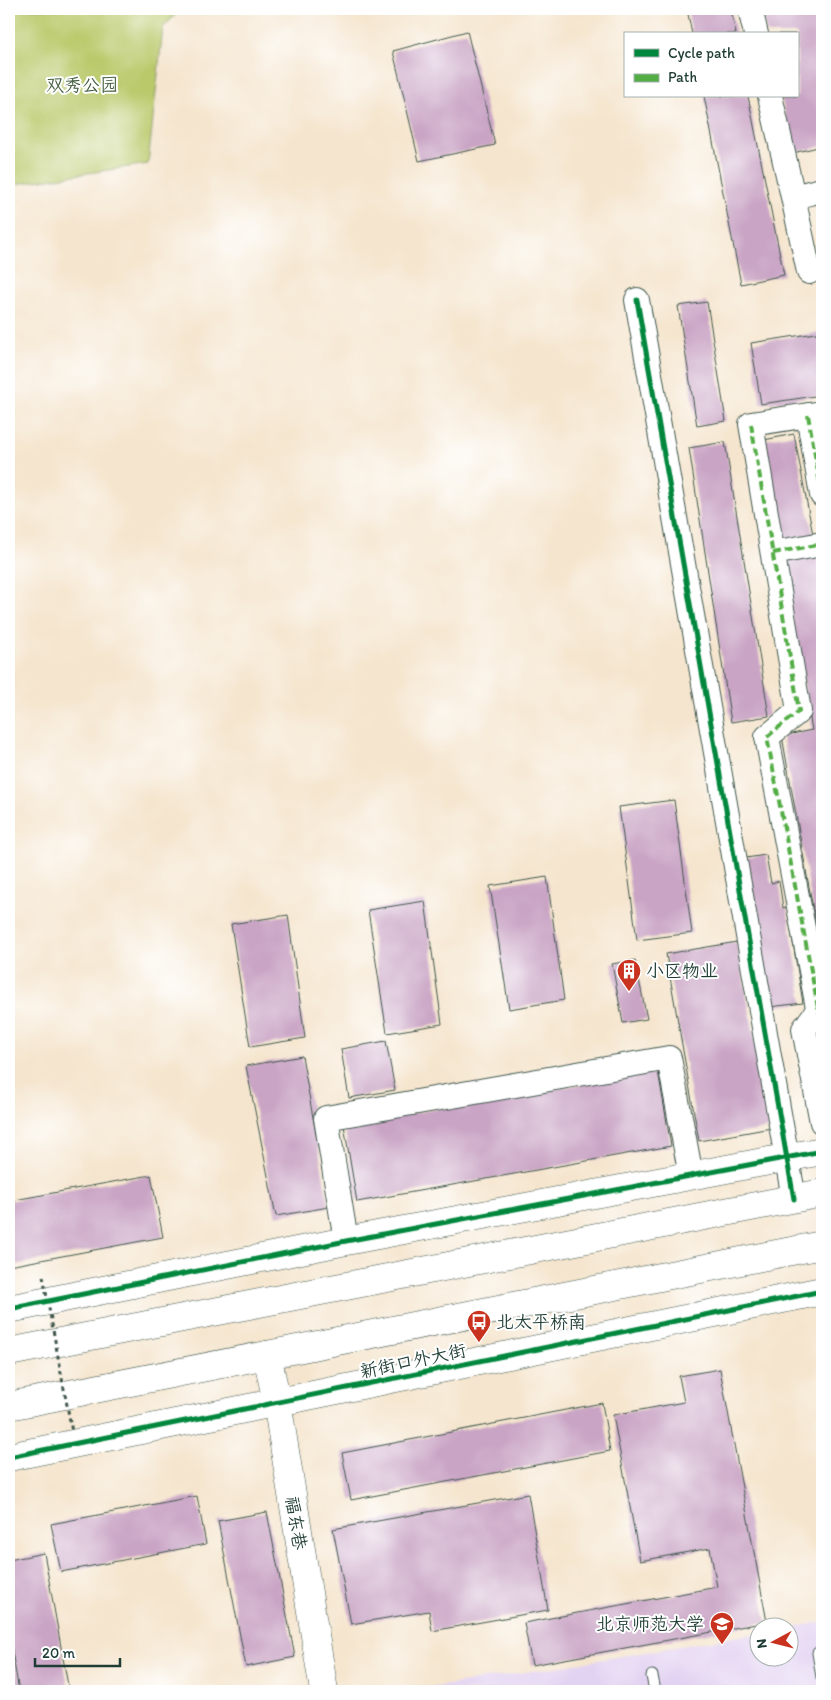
<svg xmlns="http://www.w3.org/2000/svg" width="831" height="1700" viewBox="0 0 831 1700" font-family="Itim,'LXGW WenKai TC',sans-serif">
  <rect width="100%" height="100%" fill="#fff"/>
  <filter id="ink" filterUnits="userSpaceOnUse"><feTurbulence type="fractalNoise" baseFrequency=".02" numOctaves="2"/><feDisplacementMap in="SourceGraphic" scale="10" xChannelSelector="R" yChannelSelector="G"/><feConvolveMatrix kernelMatrix="1 2 1 2 8 2 1 2 1" color-interpolation-filters="sRGB"/></filter>
  <filter id="wash" filterUnits="userSpaceOnUse"><feTurbulence type="fractalNoise" baseFrequency=".0096" numOctaves="4" result="noise"/><feDisplacementMap in="SourceGraphic" scale="20" xChannelSelector="R" yChannelSelector="G"/><feGaussianBlur stdDeviation="1.12" result="paint"/><feColorMatrix in="noise" values="0 0 0 0 0 0 0 0 0 0 0 0 0 0 0 0 0 1.4 0 .05"/><feComposite in="paint" operator="in"/></filter>
  <g filter="url(#wash)">
    <rect width="100%" height="100%" fill="#f5e5ce"/>
    <!-- built -->
    <path fill="#e3d3f2" d="M822 1622V1691H413L758 1633V1658H788L789 1628Z"/>
    <!-- green -->
    <path fill="#bac96b" stroke="#6c8350" d="M9 9H181L163 28 148 164 9 185Z"/>
    <g id="blocks">
      <!-- building -->
      <path fill="#c9a4c5" d="M687 9H731L736 34H692Z
        M761 9H817L822 30V146L793 153 781 96H797V34H767Z
        M467 31 495 145 419 161 393 51Z
        M704 96H748L784 275 741 284Z
        M707 302 726 421 697 426 678 306Z
        M822 332V395L761 404 751 343Z
        M794 434 813 535 782 540 764 440Z
        M725 442 769 716 731 722 689 448Z
        M816 553 822 585 821 954 782 736 812 730 782 558Z
        M674 800 692 933 637 940 619 807Z
        M766 855 771 883 779 881 783 908 787 907 803 1003 769 1007 746 858Z
        M547 877 564 1000 509 1009 490 886Z
        M425 901 442 1024 387 1033 368 910Z
        M288 915 305 1038 250 1047 231 924Z
        M737 942 771 1128 699 1141 666 954Z
        M635 960 647 1019 623 1023 612 964Z
        M386 1041 395 1090 349 1098 341 1049Z
        M302 1056 329 1207 276 1216 246 1066Z
        M658 1071 671 1146 357 1202 344 1125Z
        M151 1175 163 1237 9 1266V1201Z
        M720 1369 767 1622 532 1665 524 1623 717 1587 710 1548 640 1561 613 1415 684 1402 679 1376Z
        M602 1403 610 1451 351 1500 342 1453Z
        M528 1494 548 1610 432 1631 429 1611 351 1624 333 1529Z
        M197 1496 206 1544 61 1572 51 1524Z
        M267 1512 295 1657 246 1667 218 1521Z
        M44 1553 69 1691H19L9 1634V1560Z"/>
    </g>
  </g>
  <g filter="url(#ink)">
    <use href="#blocks" fill-opacity="0" stroke="#3f564b" stroke-width="1"/>
    <g fill="none" stroke-linecap="round" stroke-linejoin="round">
      <defs>
        <path id="lane" d="M818 1653 822 1677
          M652 1676 655 1691"/>
        <path id="street" d="M750 9 756 34
          M770 96 793 197 822 190
          M793 197 809 272
          M637 300 794 1199
          M808 415 822 495
          M773 553 822 544
          M822 1012 816 1013 804 1029 822 1122
          M819 1013 767 737 799 711 751 424 822 413
          M346 1241 326 1118 669 1058 691 1176"/>
        <path id="secondary" d="M9 1309 346 1241 822 1151
          M267 1355 277 1402 324 1691
          M9 1457 822 1291"/>
        <path id="primary" d="M9 1352 822 1193
          M9 1406 822 1245"/>
      </defs>
      <!-- lane casing -->
      <use href="#lane" stroke="#3f564b" stroke-width="13"/>
      <!-- street casing -->
      <use href="#street" stroke="#3f564b" stroke-width="26"/>
      <!-- secondary casing -->
      <use href="#secondary" stroke="#3f564b" stroke-width="29"/>
      <!-- primary casing -->
      <use href="#primary" stroke="#3f564b" stroke-width="29"/>
      <!-- lane -->
      <use href="#lane" stroke="#fff" stroke-width="11"/>
      <!-- street -->
      <use href="#street" stroke="#fff" stroke-width="24"/>
      <!-- secondary -->
      <use href="#secondary" stroke="#fff" stroke-width="28"/>
      <!-- primary -->
      <use href="#primary" stroke="#fff" stroke-width="28"/>
      <!-- path-bridge -->
      <path stroke="#3f564b" stroke-width="3" stroke-dasharray="4 4" stroke-linecap="butt" d="M43 1276 72 1432"/>
      <!-- quiet -->
      <path stroke="#52ad45" stroke-width="4" stroke-dasharray="8 4" stroke-linecap="butt" d="M808 415 822 495
        M751 424 799 711 767 737 819 1013
        M773 553 822 544"/>
      <defs>
        <path id="cycleway" d="M637 300 794 1199
          M9 1309 346 1241 822 1151
          M9 1457 822 1291"/>
      </defs>
      <!-- cycleway casing -->
      <use href="#cycleway" stroke="#fff" stroke-width="8"/>
      <!-- cycleway -->
      <use href="#cycleway" stroke="#00873e" stroke-width="5"/>
    </g>
  </g>
  <!-- icons -->
  <defs>
    <symbol id="building-pin" viewBox="-11 -11 22 30"><path d="M0 17L-7.5 6A9.5 9.5 0 1 1 7.5 6Z" fill="#c8321e" stroke="#fff"/><path d="M-4-6H4V6H1V3H-1V6H-4ZM-2.5-4.3h1.7v1.8h-1.7ZM.8-4.3h1.7v1.8H.8ZM-2.5-1h1.7V.8h-1.7ZM.8-1h1.7V.8H.8Z" fill="#fff"/></symbol>
    <symbol id="bus-pin" viewBox="-11 -11 22 30"><path d="M0 17L-7.5 6A9.5 9.5 0 1 1 7.5 6Z" fill="#c8321e" stroke="#fff"/><path d="M-5-6H5V4H4V6H2V4H-2V6H-4V4H-5ZM-3.5-4V0h7V-4ZM-3.5 1.2v1.5H-2V1.2ZM2 1.2v1.5H3.5V1.2Z" fill="#fff"/></symbol>
    <symbol id="university-pin" viewBox="-11 -11 22 30"><path d="M0 17L-7.5 6A9.5 9.5 0 1 1 7.5 6Z" fill="#c8321e" stroke="#fff"/><path d="M0-5L7-2L0 1L-7-2ZM-4 1L0 2.5L4 1V4Q0 6-4 4Z" fill="#fff"/></symbol>
  </defs>
  <g fill-rule="evenodd">
    <use href="#building-pin" x="615" y="957" width="28" height="38"/>
    <use href="#bus-pin" x="465" y="1308" width="28" height="38"/>
    <use href="#university-pin" x="708" y="1610" width="28" height="38"/>
  </g>
  <g text-anchor="middle" dominant-baseline="central" stroke-width="4" stroke-linejoin="round" paint-order="stroke">
    <!-- park labels -->
    <g font-size="18" fill="#466042" stroke="#fff">
      <text x="82" y="85">双秀公园</text>
    </g>
    <!-- poi labels -->
    <g font-size="18" fill="#1f3d34" stroke="#fff" text-anchor="start">
      <text x="646" y="971">小区物业</text>
      <text x="496" y="1322">北太平桥南</text>
      <text x="704" y="1624" text-anchor="end">北京师范大学</text>
    </g>
    <!-- street labels -->
    <g font-size="18" fill="#1f3d34" stroke="#fff">
      <text transform="translate(413 1361) rotate(-12)">新街口外大街</text>
      <text transform="translate(296 1523) rotate(81)">福东巷</text>
    </g>
  </g>
  <!-- margin -->
  <rect width="831" height="1700" fill="none" stroke="#fff" stroke-width="30"/>
  <!-- legend -->
  <rect x="624" y="32" width="175" height="65" fill="#ffffff" stroke="#a5b1ae"/>
  <rect x="634" y="49" width="25" height="8" fill="#00873e" stroke="#a5b1ae"/>
  <text x="668" y="58" font-size="15" fill="#1f3d34">Cycle path</text>
  <rect x="634" y="74" width="25" height="8" fill="#52ad45" stroke="#a5b1ae"/>
  <text x="668" y="82" font-size="15" fill="#1f3d34">Path</text>
  <!-- north arrow -->
  <g transform="translate(774 1642) rotate(263)"><circle r="24" fill="#ffffff" stroke="#a5b1ae"/>
  <path d="M0-4L9 19L0 12L-9 19Z" fill="#c8321e"/>
  <text y="-8" font-size="14" font-weight="bold" text-anchor="middle" fill="#1f3d34">N</text>
  </g>
  <!-- scale -->
  <path d="M35 1658v8h85v-8" fill="none" stroke="#1f3d34" stroke-width="2.5"/>
  <text x="42" y="1658" font-size="15" fill="#1f3d34" stroke="#ffffff" stroke-width="4" paint-order="stroke">20 m</text>
</svg>
